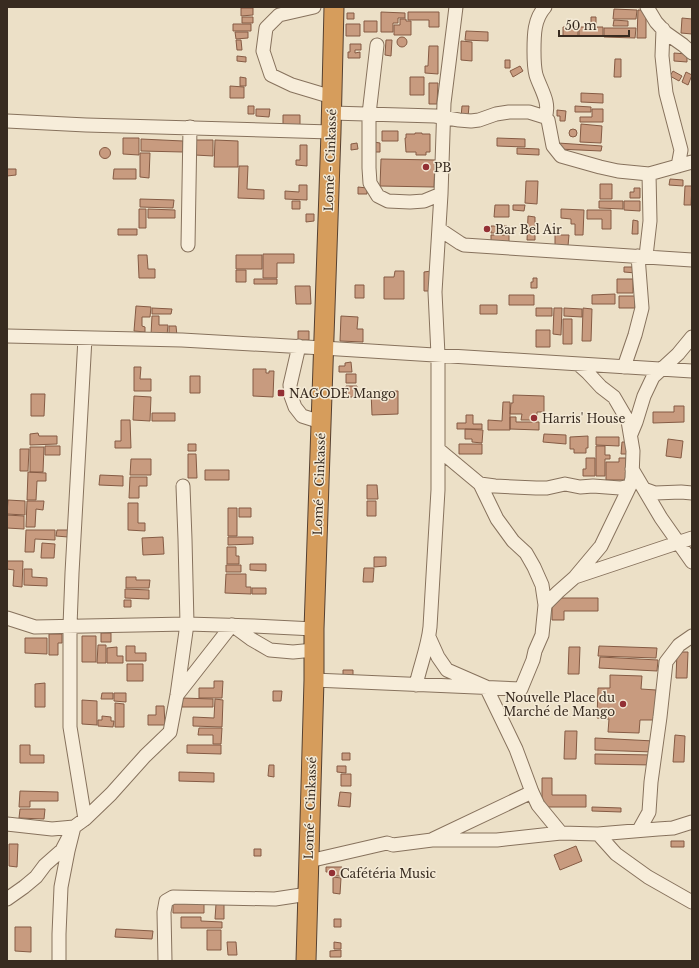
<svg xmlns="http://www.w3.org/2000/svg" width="699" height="968" viewBox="0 0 699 968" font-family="'Libre Baskerville',serif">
  <rect width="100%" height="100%" fill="#ece0c7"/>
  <!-- building -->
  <path fill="#c89b7f" stroke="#855b44" d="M241 8H253V15L241 16Z
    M614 9 637 10 636 19H613Z
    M638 10H646V38H637Z
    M381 12 405 13V18H398V23H393V32H381Z
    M408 12H439V27H429V20H408Z
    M347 13H354V19H347Z
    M242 17H253V23H242Z
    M591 17H596V25L591 24Z
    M682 18 692 19V34L681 33Z
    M400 19H406V21H411V35H394V25H400Z
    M614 20 628 21V26H613Z
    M364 21H377V32H364Z
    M233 24H251V31H233Z
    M346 24H360V36H346Z
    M563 27H578V36H563Z
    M579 27H603V36H579Z
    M604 28H636L635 38 604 37Z
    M466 31 488 32V41L465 40Z
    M235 32H248V38L236 39Z
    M397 42a5 5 0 1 1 10 0a5 5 0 1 1-10 0Z
    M236 40H241L242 50H237Z
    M386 40H392L391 56 385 55Z
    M461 41 472 42V61L461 60Z
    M350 44H361V50H355V53L360 52V58H348V52H350Z
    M429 46H438V74L425 73V66H428Z
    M674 53 687 54V62L674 61Z
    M237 56 246 57V62L237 61Z
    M615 59H621V77H614Z
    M505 60H510V68H505Z
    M520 66 523 71 513 77 510 71Z
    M673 71 682 76 679 81 670 76Z
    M686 72 692 75 688 85 682 82Z
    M240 77 246 78V86H240Z
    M410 77H424V95H410Z
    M429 83H438L437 104H429Z
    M230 86 244 87V98H230Z
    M581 93 603 94V103L581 102Z
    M248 106H254V114H248Z
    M462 106H469L468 117H461Z
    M575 106 591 107V112H575Z
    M256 109H270L269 117 256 116Z
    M592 109H603V122H580V117H592Z
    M557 110 566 111 565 121H560V116H557Z
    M283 115H300V126H283Z
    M581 124 602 126 601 143 580 142Z
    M569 133a4 4 0 1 1 8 0a4 4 0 1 1-8 0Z
    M382 131H398V141H382Z
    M415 133H422V134H430V152H426V155H416V152H406L405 138H406V134H415Z
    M123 138H139V155L123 154Z
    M497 138 525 139V147L497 146Z
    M141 139 183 141V152L141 151Z
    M195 140H213V156L195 155Z
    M215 140 238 141V167H214Z
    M374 142 380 143V152H374Z
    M357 143 358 149 351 150V144Z
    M558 143 602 146 601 151 558 149Z
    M300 145H307V166L296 165V160H300Z
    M99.5 153a5.5 5.5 0 1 1 11 0a5.5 5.5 0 1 1-11 0Z
    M517 148 539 149V155L517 154Z
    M140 153H150L149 178 140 177Z
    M381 159 435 160 434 187 380 186Z
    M239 166H248L247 189 264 190V199L238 198Z
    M7 169H16V175L7 176Z
    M114 169H136V179H113Z
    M670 179 683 180V186L669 185Z
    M526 181H538L537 204 525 203Z
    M600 184H612V199H600Z
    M299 185H307V200L285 199V191L299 192Z
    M685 186H692L691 205H684Z
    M358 187 367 188V194H358Z
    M634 188H640V198H630V192H634Z
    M140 199 174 200 173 208 140 207Z
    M292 201H300V209H292Z
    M599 201H623V209L599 208Z
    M624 201H640V211L624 210Z
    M495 205H509V217H494Z
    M513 205H525L524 211 513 210Z
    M139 209H146V228H139Z
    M148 209 175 210V218H148Z
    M561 209 584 210 583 235H575V224H571V219L561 218Z
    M587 210H611V229H602V219H587Z
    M306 214H314V221L306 222Z
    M528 216 535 217V240H527Z
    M633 220 638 221V234H632Z
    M491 226H507V233H491Z
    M118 229H137V235H118Z
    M491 235H509V242H491Z
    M555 235H569L568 246H555Z
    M263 254H294V263H277V278H263Z
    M138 255H147L148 269H155V278H139Z
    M236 255H262V269H236Z
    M624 267H636V273L624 272Z
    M236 270H246V282H236Z
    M395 271H404V299H384V277H394Z
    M431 271 432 291H424V272Z
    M533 278H537V288H531V282H533Z
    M254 279H277V284H254Z
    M617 279H633V293H617Z
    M355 285H364V298H355Z
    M295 286H310L311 304H296Z
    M615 294V304H592V295Z
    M509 295H534V305H509Z
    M619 296H635V308H619Z
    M480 305H497V314H480Z
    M136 306 151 307 150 317H142V326L145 327V332L134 331Z
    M152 308 172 309 171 314H152Z
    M536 308H552V316H536Z
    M554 308H562L561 335 553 334Z
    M564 308 582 309V317L564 316Z
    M583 308 592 309 591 341H582Z
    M152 316H159V325H168L167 335H151Z
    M341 316 358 317 357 329H363V342L340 341Z
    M563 319H572V344H563Z
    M169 326H176L177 336H169Z
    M536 330H550V347H536Z
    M298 331H309V340H298Z
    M351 362 352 372H339V366H345V363Z
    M134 367H141L140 379H151V391H134Z
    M253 369H266V373H269V371H274L273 397 253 396Z
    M346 374H356V383H346Z
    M190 376H200V393H190Z
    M346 386H357L356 397H346Z
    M371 391H398V414L372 415Z
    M31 394H45L44 416H31Z
    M513 395 544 396V412H537V420H521L522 414H510L511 403H513Z
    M134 396 151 397 150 421 133 420Z
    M503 402H510V430H488V420L502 421Z
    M674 406H684V422L653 423V412H674Z
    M152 413H175V421H152Z
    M466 415H473V424H482V429H457V423H466Z
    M510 417H516V422H539V430L510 429Z
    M121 420H130L131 448H115V441H121Z
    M465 429 483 430 482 443 472 442V439H465Z
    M38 433 39 436H57V444L30 445V434Z
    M544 434 566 435V444L543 442Z
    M588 436V448H586V453H574V449H570V437Z
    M596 437H619V446L596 445Z
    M668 439 683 441 681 458 666 456Z
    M622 442H628L627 454H621Z
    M188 444H196V451H188Z
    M459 444H482V454H459Z
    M45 446H60V455H45Z
    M596 446H605V455H610V459H605V476H596Z
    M30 447H44L43 472H30Z
    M20 449H29L28 471H20Z
    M188 454H196L197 478H188Z
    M586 458H595V476H583V469H586Z
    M619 458H626V480H606V462H619Z
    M131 459H151V475H130Z
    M205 470H229V480H205Z
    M28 472 46 473V481H37L36 500H27Z
    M100 475 123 476V486L99 485Z
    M130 477H147V486H139V498H129Z
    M367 485H377L378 499H367Z
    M8 500 25 501V515L7 514Z
    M27 501H44L43 510 36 509 35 527H26Z
    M367 501H376V516H367Z
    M128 503H138V523H145V531L128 530Z
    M228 508H237V536H228Z
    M239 508H251V517H239Z
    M7 515 24 516V529L7 528Z
    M26 530H55V540L35 539 34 552H25Z
    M57 530H68V537L56 536Z
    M163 537 164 554 143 555 142 538Z
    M228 537H253V544L228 545Z
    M42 543 55 544 54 558H41Z
    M227 547H236V556H239V564H227Z
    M374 557H386V566L374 567Z
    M7 561H23L22 587 13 586 14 570 7 569Z
    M250 564H266V571L250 570Z
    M226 565H241V572H226Z
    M364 568H374L373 582H363Z
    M24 569H32V577L47 578V586L24 585Z
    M226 574H246V587H251V594L225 593Z
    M126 577H136V580H150L149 588H126Z
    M252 588H266V594H252Z
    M125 589 149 590V599L125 598Z
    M558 598H598V611H564V620H552V603Z
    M124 600H131V607H124Z
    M101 633H111V642H101Z
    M49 634H62V643H58V655H49Z
    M82 636H96V662H82Z
    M25 638H47V654L25 653Z
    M98 645H106V663H97Z
    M126 646H135V653H146V661H126Z
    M599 646 657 648 656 658 598 656Z
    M117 647V656H123V663H107V648Z
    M569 647H580L579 674H568Z
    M677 652H688L687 678H676Z
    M600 657 658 660 657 671 599 668Z
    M127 664H143V681H127Z
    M343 670H353V676H343Z
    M610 675 642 676 641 689 656 690 655 720H640L639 733 608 732 609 719 597 718 598 688H610Z
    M214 681H223L222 698H199V688H214Z
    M45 683V707H35V684Z
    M273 691H282L281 701H273Z
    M102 693H113V699H101Z
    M114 693H126V702L114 701Z
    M182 698 213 699V707H182Z
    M215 699 223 700 222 727 193 726V717L214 718Z
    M82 700 97 701V725L82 724Z
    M115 703 124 704V727H115Z
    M156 706H164L165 725H148V715H156Z
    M102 716 111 717V721H114L113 727 98 726V720H102Z
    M199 728H222L221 744H213V735H198Z
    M565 731H577L576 759H564Z
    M675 735 685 736 684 762H673Z
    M595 738 654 741 653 752 595 750Z
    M20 745H30V755H44V763H20Z
    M187 745H221V754L187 753Z
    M342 753H350V760H342Z
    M595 754 653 755V765L595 764Z
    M269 765H274V777L268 776Z
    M337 766H346V773L337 772Z
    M179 772 214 773V782L179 781Z
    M341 774H351V786H341Z
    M542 778H552V795H586V807H546L542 805Z
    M20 791 58 792V801H30V807H19Z
    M340 792 351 793 350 807 338 806Z
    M592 807 621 808V812L592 811Z
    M20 809H45L44 819 19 818Z
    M671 841H684V847H671Z
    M9 844H18L17 867 9 866Z
    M576 846 582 861 560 870 554 855Z
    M254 849H261V856H254Z
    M326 867H342L341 876H331V872H326Z
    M333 877 341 878 340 894 333 893Z
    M173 903H204V913H173Z
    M216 904H224V919H215Z
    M181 917H201V921L222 922V928H181Z
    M334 919H341V927H334Z
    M15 927H31V952L15 951Z
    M116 929 153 931 152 939 115 937Z
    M207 930H221V950H207Z
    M227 942H236L237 955H228Z
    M334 942 341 943V949H334Z
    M341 950V957H330V951Z"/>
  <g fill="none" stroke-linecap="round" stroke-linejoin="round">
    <defs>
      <path id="minor" d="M314 7 279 15 266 28 263 51 271 75 292 85 332 97
        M647 7 656 22 666 33 683 45 692 53
        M663 29 662 56 666 93 681 150 678 166
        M377 45 369 114V168L370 183 378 196 388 201 410 202 424 201 441 194
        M331 113 435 116 459 120 471 121 479 120 496 114 509 112H529L545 117 548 120 553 146 561 156 600 167 618 171 649 174 692 162
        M545 117C551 103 540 88 536 75 534 67 534 60 534 51 534 35 534 19 545 7
        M7 121 86 125 331 132
        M439 229 460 243 464 245 692 260
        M188 245 190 127
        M646 256 650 221 649 174
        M7 336 182 340 323 348 692 371
        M299 346 290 385 291 396 295 407 302 416 321 422
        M624 367 635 335 642 308 638 256
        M631 434 636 422 644 396 653 377 678 354 692 337
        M632 469 661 518 692 562
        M480 484 495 486 536 488H547L565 484 580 487 593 486 620 488 630 486 632 478 633 451 628 421 614 397 601 387 588 373 579 365
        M644 489 655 493 681 492 692 493
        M575 577 692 538
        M545 605 558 592 575 577 601 546 630 486
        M7 618 35 627 187 624 254 626 314 629
        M429 637 438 657 447 670 486 687 516 749 532 792 538 805 561 833
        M314 680 521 689 533 660 535 651 542 635 545 605 542 585 534 567 526 553 513 541 497 519 480 484 438 449
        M416 685C420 666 428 647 430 627L438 490V355L435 292 441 194 444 103 456 7
        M178 694 232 625 251 639 270 650 293 652 314 650
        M85 819 70 727V626L72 573 85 338
        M7 824 52 829 74 827 68 851 61 887 59 934V961
        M639 830 649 812 651 782 660 717 666 662 679 645 692 636
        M598 834 616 854 648 877 692 902
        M433 839 532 792
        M309 861 387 843 393 845 432 840H497L561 833 598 834 658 829 673 828 692 822
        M7 899 24 887 36 877 45 865 62 850 74 827 85 819 111 794 145 756 170 732 177 695 187 624 185 539 183 486
        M165 961 164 912 166 901 173 897 275 899 308 894"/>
      <path id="highway" d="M306 961 314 680V629L331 132 334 7"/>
    </defs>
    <!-- minor casing -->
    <use href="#minor" stroke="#87725d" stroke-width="15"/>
    <!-- highway casing -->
    <use href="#highway" stroke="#554031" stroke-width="21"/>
    <!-- minor -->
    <use href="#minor" stroke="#f7edda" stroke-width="13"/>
    <!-- highway -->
    <use href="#highway" stroke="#d69d5c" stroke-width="19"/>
  </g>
  <!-- markers -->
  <g fill="#933034" stroke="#f4ead6" stroke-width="1.5">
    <circle cx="426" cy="167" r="4"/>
    <circle cx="487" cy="229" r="4"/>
    <rect x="277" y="389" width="8" height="8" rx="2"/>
    <circle cx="534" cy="418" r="4"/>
    <circle cx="623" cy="704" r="4"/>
    <circle cx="332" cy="873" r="4"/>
  </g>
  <g text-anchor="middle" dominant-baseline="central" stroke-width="3" stroke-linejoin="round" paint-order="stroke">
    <!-- street labels -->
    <g font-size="12" fill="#382b20" stroke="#f4ead6">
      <text transform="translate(330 160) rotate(-88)">Lomé - Cinkassé</text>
      <text transform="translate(319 484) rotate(-88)">Lomé - Cinkassé</text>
      <text transform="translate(310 808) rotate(-88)">Lomé - Cinkassé</text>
    </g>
    <!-- poi labels -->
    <g font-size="12" fill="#382b20" stroke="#f4ead6" text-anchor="start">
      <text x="434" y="167">PB</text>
      <text x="495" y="229">Bar Bel Air</text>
      <text x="289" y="393">NAGODE Mango</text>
      <text x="542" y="418">Harris' House</text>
      <text x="615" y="697" text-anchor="end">Nouvelle Place du<tspan x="615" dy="14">Marché de Mango</tspan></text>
      <text x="340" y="873">Cafétéria Music</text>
    </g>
  </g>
  <!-- border -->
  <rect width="699" height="968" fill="none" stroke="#382b20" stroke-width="16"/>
  <!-- scale -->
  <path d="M559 30v6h70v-6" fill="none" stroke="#382b20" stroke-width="2"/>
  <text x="565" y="30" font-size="12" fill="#382b20" stroke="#f4ead6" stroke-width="3" paint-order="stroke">50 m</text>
</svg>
